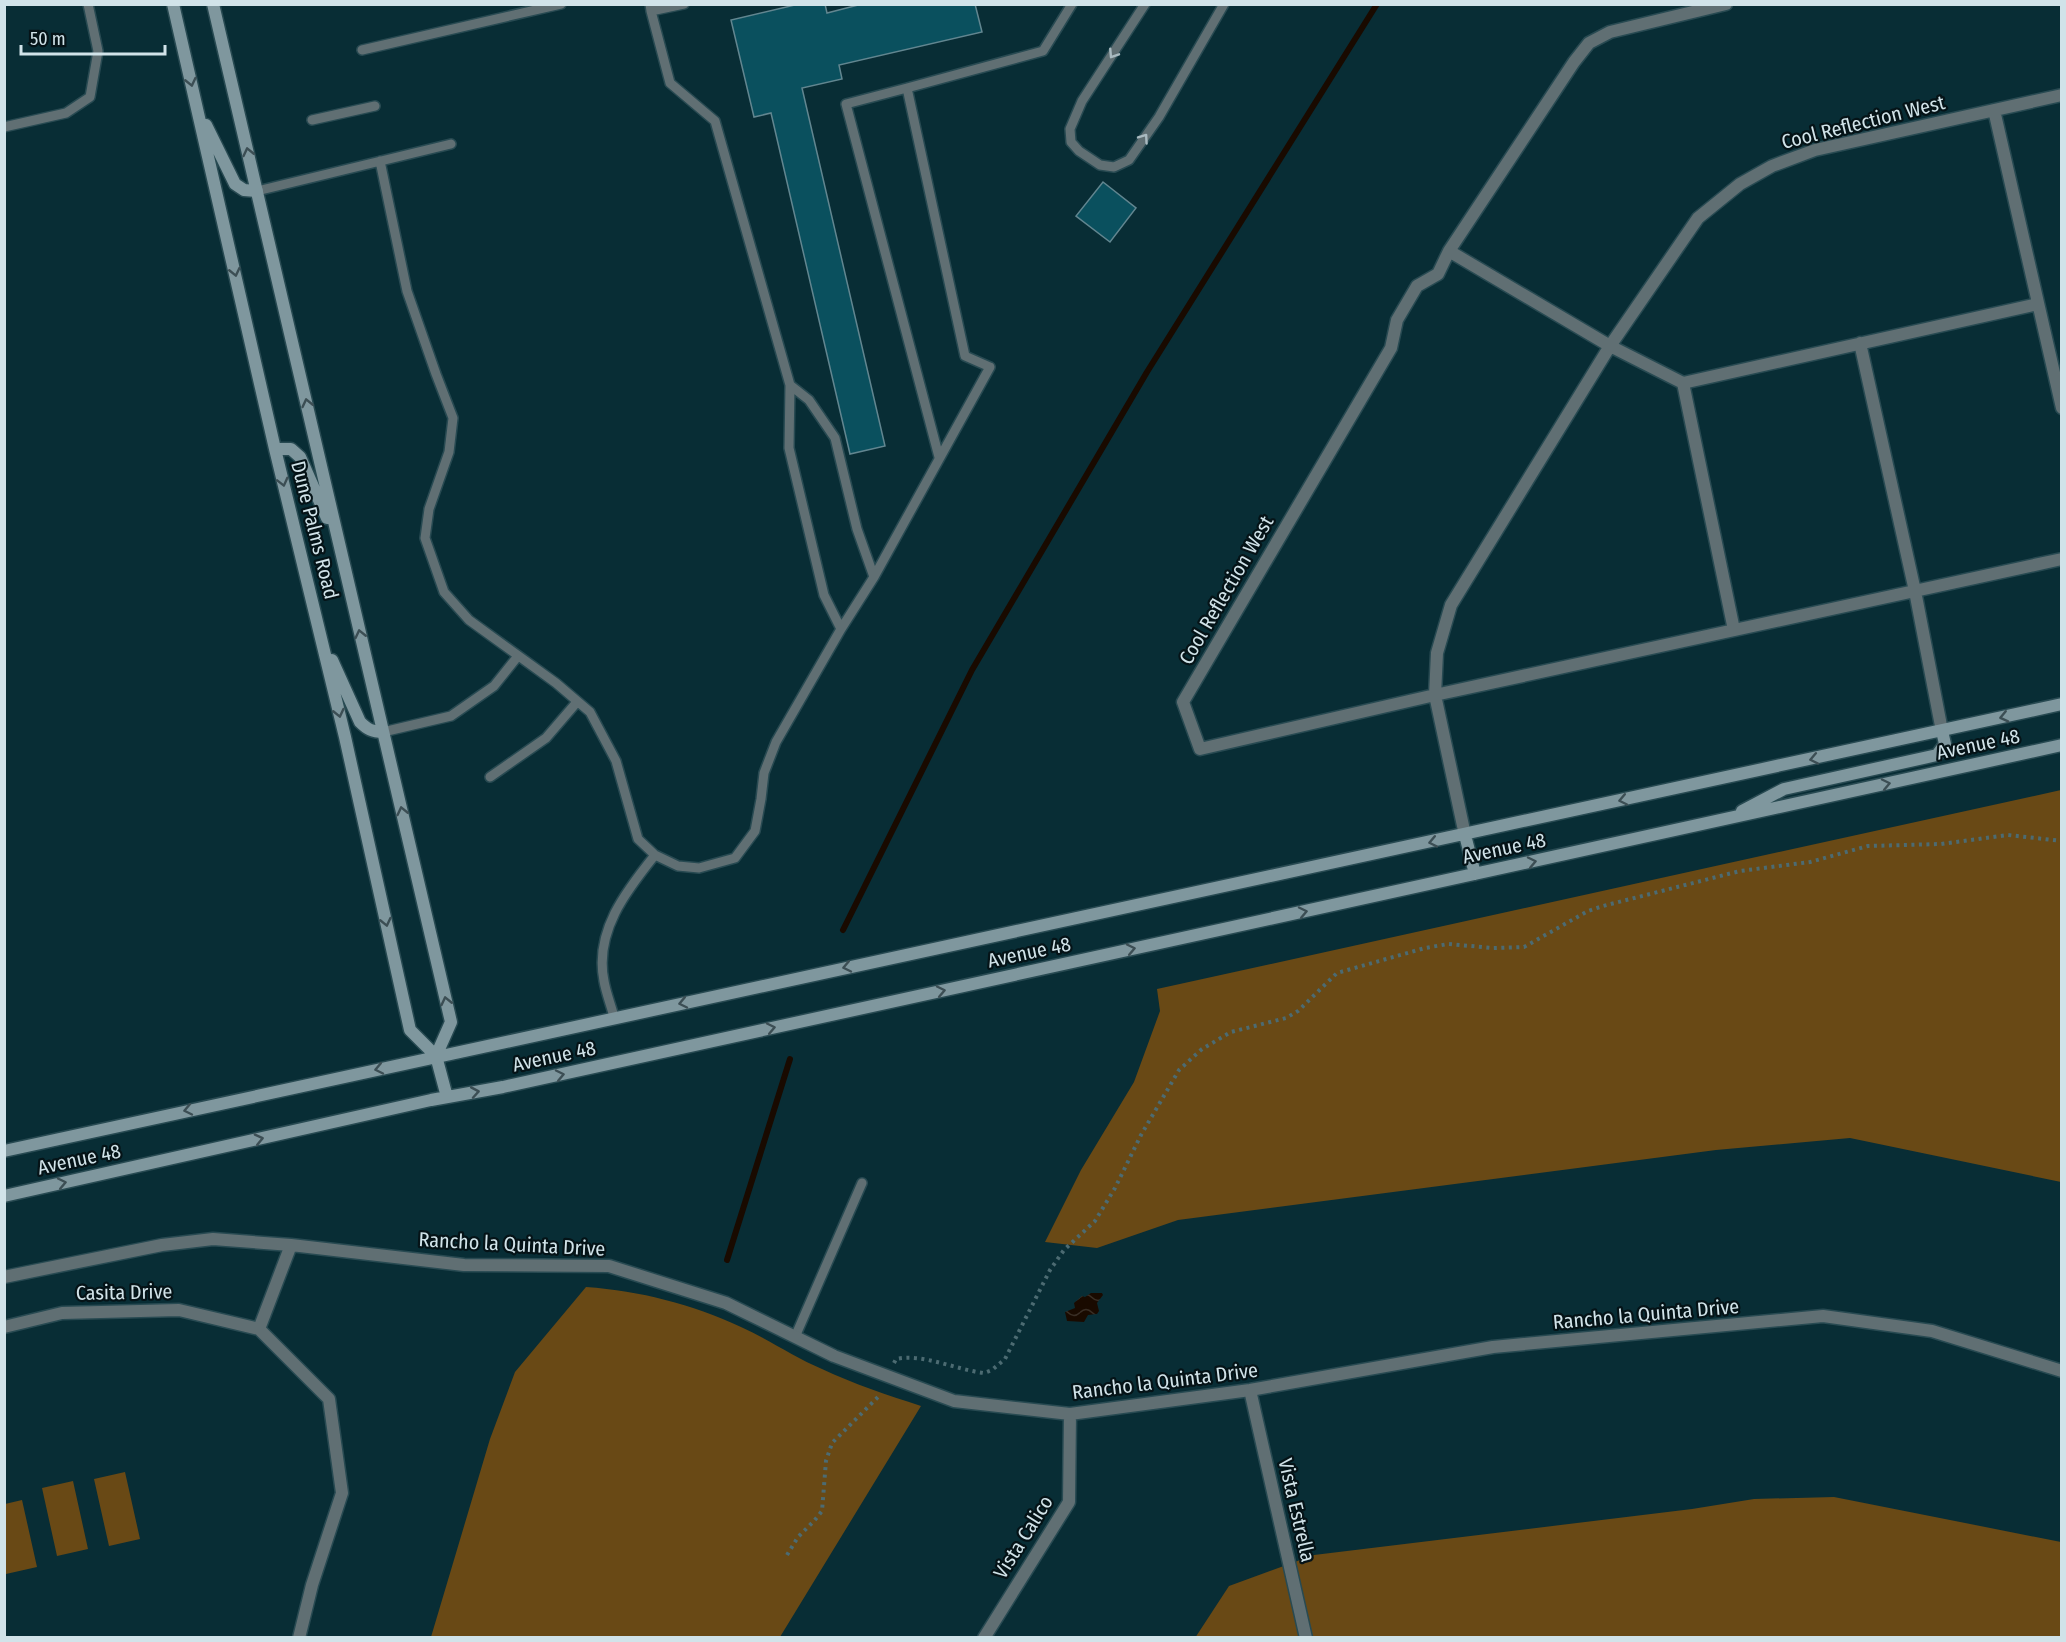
<svg xmlns="http://www.w3.org/2000/svg" width="2066" height="1642" viewBox="0 0 2066 1642" font-family="'Fira Sans Condensed',sans-serif">
  <defs>
    <pattern id="water-waves" width="16" height="10" patternUnits="userSpaceOnUse" patternTransform="scale(1.5)"><rect width="16" height="10" fill="#190a00"/><path d="M0 5q4-4 8 0t8 0" fill="none" stroke="#392e25"/></pattern>
  </defs>
  <rect width="100%" height="100%" fill="#082d35"/>
  <!-- grass -->
  <path fill="#694915" d="M2061 790V1182L1850 1138 1716 1150 1178 1220 1097 1248 1045 1242 1081 1170 1134 1082 1160 1011 1157 989Z
    M586 1287C641 1291 691 1304 741 1327 768 1339 794 1357 822 1369 854 1384 887 1395 921 1406L780 1637H431L490 1439 515 1372Z
    M125 1472 140 1539 109 1546 94 1479Z
    M73 1481 88 1549 57 1556 42 1488Z
    M1834 1497 2061 1542V1637L1195 1638 1229 1586 1314 1555 1692 1509 1754 1499Z
    M22 1500 37 1567 6 1574 5 1504Z"/>
  <!-- water -->
  <path fill="url(#water-waves)" d="M1091 1293H1102L1103 1295 1097 1303 1099 1311 1097 1314 1088 1315 1084 1322 1067 1321 1065 1312 1075 1308 1074 1303 1082 1296 1085 1297Z"/>
  <g fill="none" stroke-linecap="round" stroke-linejoin="round">
    <!-- stream -->
    <path stroke="#190a00" stroke-width="6" d="M843 930 972 670 1147 372 1377 4
      M727 1260 790 1059"/>
  </g>
  <!-- building -->
  <path fill="#0a505e" stroke="#628690" stroke-width="1.5" d="M799 4H825L827 13 862 4H975L982 32 839 65 842 79 802 88 885 446 850 454 771 113 754 117 731 20Z
    M1103 182 1136 208 1110 242 1076 216Z"/>
  <g fill="none" stroke-linecap="round" stroke-linejoin="round">
    <defs>
      <path id="service" d="M650 4 651 11 684 4
        M1145 4 1082 101 1070 129 1071 142 1079 151 1100 165 1114 167 1129 160 1159 117 1224 4
        M651 11 670 83 715 121 790 385 809 400 835 438 857 529 874 577
        M362 50 561 4
        M907 88 846 104 939 457
        M312 120 375 106
        M4 127 66 113 90 97 98 51 88 4
        M380 161 407 291 436 374 453 418 449 452 429 509 425 538 444 592 469 620 556 683 590 712 616 761 638 839 655 855 678 866 699 868 735 858 755 831 761 799 764 773 776 742 841 629 874 577 990 367 965 356 907 88 1043 51 1072 4
        M257 191 451 144
        M790 385 789 448 824 595 841 629
        M383 732 451 716 494 686 518 656
        M490 777 546 738 577 702
        M614 1017C611 1005 606 993 604 981 594 932 626 891 655 855
        M795 1337 862 1183"/>
      <path id="minor" d="M1726 4 1610 32 1589 43 1574 62 1449 251 1438 274 1417 286 1397 320 1391 348 1183 702 1200 749 1435 695 2062 559
        M1994 110 2062 408
        M1449 251 1610 346 1683 383 2038 304
        M1860 343 1915 591 1942 731
        M1683 383 1734 630
        M1465 835 1435 695 1437 653 1451 605 1610 346 1698 218 1740 184 1772 166 1815 150 2062 95
        M4 1277 162 1245 213 1239 291 1245 464 1265 609 1266 726 1303 834 1356 954 1401 1070 1414 1250 1390 1493 1347 1823 1316 1932 1331 2062 1371
        M4 1327 62 1313 179 1310 259 1329 329 1399 342 1493 312 1585 299 1638
        M259 1329 291 1245
        M1250 1390 1306 1638
        M984 1638 1069 1502 1070 1414"/>
      <path id="secondary" d="M173 4 275 449 345 737 410 1030 436 1056 447 1097
        M213 4 451 1022 436 1056
        M206 125 235 184 244 190 257 191
        M275 449H291L300 457 327 518
        M332 660 360 722C367 729 372 732 383 732
        M1742 811 1784 789 1937 755 1945 744 1942 731
        M1465 835 1475 874
        M4 1151 2062 704
        M4 1196 431 1100 503 1087 2062 745"/>
    </defs>
    <!-- service casing -->
    <use href="#service" stroke="#284a52" stroke-width="12"/>
    <!-- minor casing -->
    <use href="#minor" stroke="#284a52" stroke-width="15"/>
    <!-- secondary casing -->
    <use href="#secondary" stroke="#284a52" stroke-width="15"/>
    <!-- path -->
    <path stroke="#4c6b72" stroke-width="4" stroke-dasharray="3 4.5" stroke-linecap="butt" d="M894 1363 896 1359C922 1353 957 1370 984 1373L992 1370 1005 1359 1050 1270 1064 1250 1095 1221 1115 1188 1141 1135 1179 1070 1202 1049 1231 1032 1286 1018 1298 1011 1337 973 1425 948 1448 944 1493 948 1524 947 1588 911 1603 906 1740 871 1810 862 1868 846 1941 844 2008 835 2062 841
      M787 1555 798 1537 814 1521 822 1511 826 1461 832 1443 878 1397"/>
    <!-- service -->
    <use href="#service" stroke="#606f73" stroke-width="9"/>
    <!-- minor -->
    <use href="#minor" stroke="#606f73" stroke-width="12"/>
    <!-- secondary -->
    <use href="#secondary" stroke="#7f979e" stroke-width="12"/>
  </g>
  <!-- one-way arrows -->
  <defs><path id="oneway-chevron" d="M-2-3.5L2.5 0L-2 3.5" fill="none" stroke-width="1.6" stroke-linecap="round" stroke-linejoin="round" transform="scale(1.5)"/></defs>
  <g stroke="#a9bac0">
    <use href="#oneway-chevron" transform="translate(1113 54) rotate(123)"/>
    <use href="#oneway-chevron" transform="translate(1144 138) rotate(-55)"/>
  </g>
  <g stroke="#3c4e54">
    <use href="#oneway-chevron" transform="translate(191 82) rotate(77)"/>
    <use href="#oneway-chevron" transform="translate(248 152) rotate(-103)"/>
    <use href="#oneway-chevron" transform="translate(235 272) rotate(77)"/>
    <use href="#oneway-chevron" transform="translate(307 403) rotate(-103)"/>
    <use href="#oneway-chevron" transform="translate(283 482) rotate(76)"/>
    <use href="#oneway-chevron" transform="translate(360 634) rotate(-103)"/>
    <use href="#oneway-chevron" transform="translate(339 713) rotate(77)"/>
    <use href="#oneway-chevron" transform="translate(2004 717) rotate(167)"/>
    <use href="#oneway-chevron" transform="translate(1814 759) rotate(168)"/>
    <use href="#oneway-chevron" transform="translate(1886 784) rotate(-12)"/>
    <use href="#oneway-chevron" transform="translate(1623 800) rotate(168)"/>
    <use href="#oneway-chevron" transform="translate(402 811) rotate(-103)"/>
    <use href="#oneway-chevron" transform="translate(1433 842) rotate(168)"/>
    <use href="#oneway-chevron" transform="translate(1532 862) rotate(-12)"/>
    <use href="#oneway-chevron" transform="translate(1303 912) rotate(-12)"/>
    <use href="#oneway-chevron" transform="translate(386 922) rotate(77)"/>
    <use href="#oneway-chevron" transform="translate(1131 949) rotate(-12)"/>
    <use href="#oneway-chevron" transform="translate(847 967) rotate(168)"/>
    <use href="#oneway-chevron" transform="translate(941 991) rotate(-12)"/>
    <use href="#oneway-chevron" transform="translate(446 1001) rotate(-103)"/>
    <use href="#oneway-chevron" transform="translate(683 1003) rotate(168)"/>
    <use href="#oneway-chevron" transform="translate(771 1028) rotate(-12)"/>
    <use href="#oneway-chevron" transform="translate(379 1069) rotate(168)"/>
    <use href="#oneway-chevron" transform="translate(560 1075) rotate(-12)"/>
    <use href="#oneway-chevron" transform="translate(475 1092) rotate(-10)"/>
    <use href="#oneway-chevron" transform="translate(188 1110) rotate(168)"/>
    <use href="#oneway-chevron" transform="translate(259 1139) rotate(-13)"/>
    <use href="#oneway-chevron" transform="translate(62 1183) rotate(-12)"/>
  </g>
  <g text-anchor="middle" dominant-baseline="central" stroke-width="4.5" stroke-linejoin="round" paint-order="stroke">
    <!-- street labels -->
    <g font-size="20" fill="#d1e3e9" stroke="#051317">
      <text transform="translate(1863 122) rotate(-14)">Cool Reflection West</text>
      <text transform="translate(315 530) rotate(76)">Dune Palms Road</text>
      <text transform="translate(1226 590) rotate(-60)">Cool Reflection West</text>
      <text transform="translate(1978 744) rotate(-12)">Avenue 48</text>
      <text transform="translate(1504 848) rotate(-12)">Avenue 48</text>
      <text transform="translate(1029 952) rotate(-12)">Avenue 48</text>
      <text transform="translate(554 1056) rotate(-12)">Avenue 48</text>
      <text transform="translate(79 1159) rotate(-12)">Avenue 48</text>
      <text transform="translate(512 1244) rotate(3)">Rancho la Quinta Drive</text>
      <text transform="translate(124 1292) rotate(-1)">Casita Drive</text>
      <text transform="translate(1646 1314) rotate(-5)">Rancho la Quinta Drive</text>
      <text transform="translate(1165 1381) rotate(-7)">Rancho la Quinta Drive</text>
      <text transform="translate(1297 1510) rotate(77)">Vista Estrella</text>
      <text transform="translate(1023 1537) rotate(-58)">Vista Calico</text>
    </g>
  </g>
  <!-- border -->
  <rect width="2066" height="1642" fill="none" stroke="#d1e3e9" stroke-width="12"/>
  <!-- scale -->
  <path d="M21 45v9h144v-9" fill="none" stroke="#d1e3e9" stroke-width="3"/>
  <text x="30" y="45" font-size="18" fill="#d1e3e9" stroke="#051317" stroke-width="4.5" paint-order="stroke">50 m</text>
</svg>
